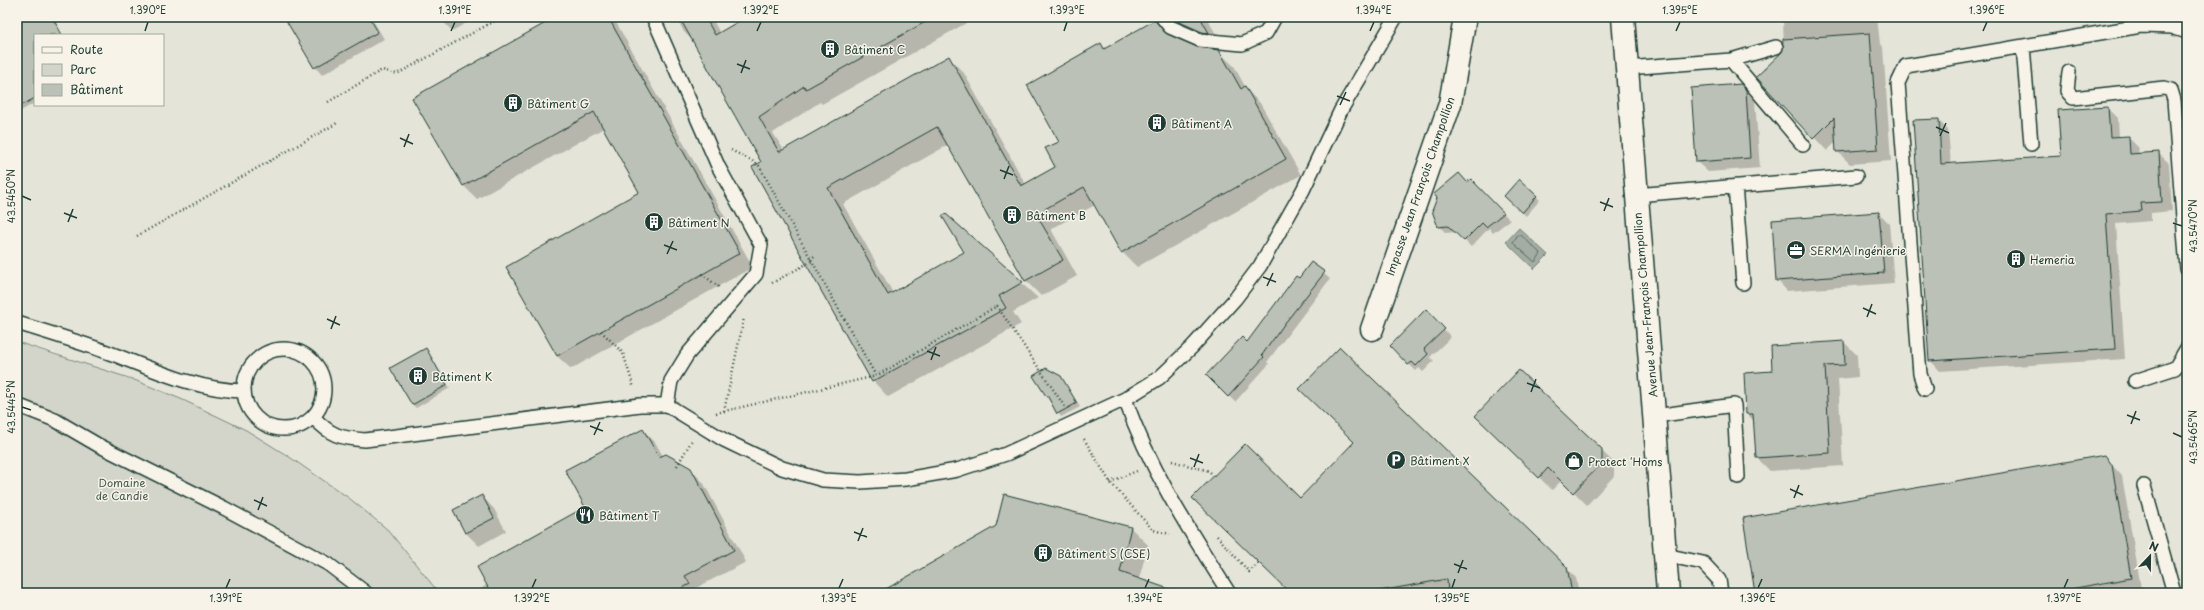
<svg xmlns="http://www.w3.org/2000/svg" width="2204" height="610" viewBox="0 0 2204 610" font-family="'Playpen Sans',sans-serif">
  <rect width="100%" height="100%" fill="#f7f3e8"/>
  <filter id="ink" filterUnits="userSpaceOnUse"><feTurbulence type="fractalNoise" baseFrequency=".025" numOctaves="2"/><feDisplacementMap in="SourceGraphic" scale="8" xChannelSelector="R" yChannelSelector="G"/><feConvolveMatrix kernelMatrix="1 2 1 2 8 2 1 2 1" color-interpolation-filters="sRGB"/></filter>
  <g filter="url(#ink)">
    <!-- built -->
    <path fill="#e5e4d9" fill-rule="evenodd" d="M17 17H2187V593H835L834 590 824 593H439L388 530 349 498 288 456 53 352 17 342ZM35 35H163V105H35Z"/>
    <!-- green -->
    <path fill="#d3d5ca" stroke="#79897f" d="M17 342 132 379 183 400 246 430 288 456 349 498 388 530 439 593H17Z"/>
    <!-- water -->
    <path fill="#a4ada3" stroke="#6f8077" d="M1519 228 1548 255 1534 269 1506 242Z"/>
    <!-- shadow -->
    <path fill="#0003" d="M17 17H53L63 35H35V103L17 113Z
      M296 17H371L384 39 322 75 315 67Z
      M439 17H477L452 31Z
      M558 17H613L753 267 571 369 557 356 640 192 604 128 477 199 463 185Z
      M676 17H711L720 33 748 17H977L822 104 820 102 773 133 784 150 948 57 964 73 1026 185 1057 168 1060 142 1101 45 1106 49 1155 22 1170 37 1197 48 1218 51 1234 66 1247 90 1260 103 1301 175 1137 267 1122 252 1095 205 1051 229 1077 276 1041 296 1026 281 948 145 843 204 893 293 965 253 946 215 1038 298 1013 312 1021 324 888 397 873 381 762 162 694 42 684 32Z
      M1174 17H1206L1225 49 1193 37Z
      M1744 17H1877L1880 44 1883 47 1891 161 1850 164 1837 151V141L1827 151 1758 77 1784 50 1783 20 1750 23Z
      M1741 86 1755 101 1760 168 1708 172 1697 162Z
      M2108 108 2118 118 2119 138 2128 137 2138 147 2139 155 2158 153 2169 163 2172 211 2151 213V221L2116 224 2125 359 1940 371 1930 360 1938 120 1948 130 1951 164 2062 157Z
      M1471 180 1510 220 1493 233 1489 228 1471 247 1456 232 1446 233 1439 226Z
      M1520 181 1540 200 1526 216 1506 196Z
      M1879 213 1889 223 1894 283 1787 291 1777 280Z
      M1311 263 1330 279 1267 362 1269 364 1235 402 1207 375 1247 344Z
      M1426 311 1451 337 1430 357 1434 361 1423 372 1419 368 1416 371 1391 346Z
      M1844 342 1857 355 1858 377 1838 379 1843 466 1770 471 1757 458 1754 421 1747 414 1773 372Z
      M426 349 450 388 416 408 413 405Z
      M1060 377 1080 407 1061 417 1046 396Z
      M1489 429 1601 450 1614 463V476L1587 505 1562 480 1552 490Z
      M643 430 655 442 663 456 690 469 703 482 746 562 696 588 699 593H484L481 589 586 508Z
      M2104 456 2122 476 2141 588 2115 593H1756Z
      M482 496 494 509 506 531 479 546 466 533 454 511Z
      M1300 499 1566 568 1576 578 1579 593H1291Z
      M1131 528 1148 545 1139 579 1155 593H884Z"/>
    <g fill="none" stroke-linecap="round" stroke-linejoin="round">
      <!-- shore -->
      <path stroke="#546a60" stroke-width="1" d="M1518 235H1521L1541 254 1535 262 1513 243Z"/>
    </g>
    <!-- building -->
    <path fill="#bbc1b6" stroke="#1f3d34" d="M17 17H52L62 35H35V98L17 108Z
      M284 17H369L378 32 314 68Z
      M556 17H608L740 253 557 356 506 267 639 192 594 112 463 186 412 98Z
      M679 17H705L715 35 746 17H934L806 89 804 86 759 117 779 152 949 56 1021 186 1055 167 1045 148 1059 142 1027 85 1101 43 1104 49 1155 20 1167 34 1197 47 1219 50 1241 89 1245 86 1286 159 1121 253 1084 187 1036 214 1063 260 1025 281 937 127 828 188 888 295 964 252 942 216 946 214 1023 282 999 296 1006 308 872 382 752 167 761 162Z
      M1172 17H1200L1209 33 1202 32 1175 20Z
      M1870 33 1878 149 1836 152 1834 118 1813 139 1756 77 1782 52 1783 39Z
      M1741 84 1746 90 1750 158 1696 162 1691 88Z
      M2108 107 2110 137 2129 136 2130 154 2159 152 2162 202 2141 203 2142 211 2106 214 2115 349 1929 361 1913 120 1939 119 1941 164 2061 156 2058 110Z
      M1459 173 1467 182 1471 179 1504 213 1486 227 1482 223 1464 241 1448 226 1438 227 1432 211 1437 198 1434 194Z
      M1519 179 1537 196 1522 213 1504 196Z
      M1879 212 1884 273 1776 281 1772 220Z
      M1311 262 1325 272 1285 323 1262 355 1264 357 1228 397 1206 375 1242 337 1247 342 1296 276 1299 278Z
      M1426 309 1445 329 1424 349 1428 354 1416 366 1412 362 1408 365 1390 346Z
      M1844 341 1845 365 1825 366 1830 453 1756 458 1753 414H1746L1744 373 1772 371 1771 346Z
      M1340 347 1567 567 1572 593H1448L1447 579 1368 593H1290L1192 498 1245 444 1300 498 1354 442 1299 389Z
      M426 348 447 385 412 405 390 368Z
      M1046 368 1061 376 1077 403 1057 414 1047 395 1046 396 1033 376Z
      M1519 370 1602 449V463L1573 493 1548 468 1539 478 1475 416Z
      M643 429 659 457 666 454 691 468 734 550 685 576 690 584 673 593H491L477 567 585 507 565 470Z
      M2105 455 2112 465 2131 578 2048 593H1755L1743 518Z
      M1004 494 1131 527 1120 572 1172 590V593H879L996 526Z
      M482 495 494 518 465 533 453 510Z"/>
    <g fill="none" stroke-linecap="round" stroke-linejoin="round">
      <defs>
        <path id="lane" d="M653 17 718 166 761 245 756 274 687 355 671 381 667 405
          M1162 17 1170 27 1200 40 1242 44 1266 33 1275 17
          M2023 46 2031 144
          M1731 60 1803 145
          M1627 68 1731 60 1776 47
          M2069 72 2067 91 2073 98 2164 88 2171 90 2174 100 2187 269
          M1735 186 1743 283
          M1636 195 1856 176
          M17 323C50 333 83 343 115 355 157 371 198 390 243 391
          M244 389a40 40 0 1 1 80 0a40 40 0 1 1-80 0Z
          M2135 381 2175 368 2187 348
          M1925 389 1920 374 1898 83 1906 66 2141 26 2172 27 2187 32
          M1125 399C1150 470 1189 530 1229 593
          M17 405 55 420 98 445 224 508 328 564 366 593
          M1655 416 1734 405 1738 477
          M313 417C331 436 340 438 365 440L640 405H667L724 440 782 468 823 480 860 482 906 479 957 470 1006 454 1125 399 1159 378 1192 347 1235 299 1260 266 1303 190 1341 110 1396 17
          M2144 486 2174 593
          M1665 555 1703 563 1719 580 1721 593"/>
        <path id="street" d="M1623 17 1668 593
          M1372 329 1450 104 1465 17"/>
      </defs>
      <!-- lane casing -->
      <use href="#lane" stroke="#1f3d34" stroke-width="16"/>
      <!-- street casing -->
      <use href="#street" stroke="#1f3d34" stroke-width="25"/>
      <!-- path -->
      <path stroke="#1f3d34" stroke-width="2.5" stroke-dasharray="1 3" stroke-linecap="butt" d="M328 102 382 70 397 74 502 17
        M731 150 758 164 812 261
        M137 236 339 122
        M810 259 816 255
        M702 274 720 288
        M772 283 812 261 876 376
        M601 331 623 353 634 388
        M724 411 744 318
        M716 413 876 376 997 306 1065 407
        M1084 439 1110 482 1153 530 1170 534
        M1172 461 1209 471 1214 476
        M677 466 692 440
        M1110 482 1137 471
        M1217 536 1249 572 1259 563"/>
      <!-- lane -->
      <use href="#lane" stroke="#f7f3e8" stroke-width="13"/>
      <!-- street -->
      <use href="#street" stroke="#f7f3e8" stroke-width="22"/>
    </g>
  </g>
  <!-- ticks -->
  <path fill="none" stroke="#1f3d34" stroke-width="1.5" d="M145 31 148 22M451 31 455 22M757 31 761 22M1064 31 1067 22M1370 31 1374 22M1676 31 1680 22M1983 31 1987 22M737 64 750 69M741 73 746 60M1337 96 1350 101M1340 105 1346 92M1936 127 1949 133M1940 136 1946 123M400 138 413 144M404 147 409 134M1000 170 1013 175M1004 179 1009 166M22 196 31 200M1600 202 1613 207M1604 211 1609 198M64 213 77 218M68 222 73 209M2173 223 2182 226M664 245 677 250M667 254 673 241M1263 277 1276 282M1267 286 1273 273M1863 308 1876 314M1867 317 1872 304M327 319 340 325M331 329 336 316M927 351 940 356M931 360 936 347M1527 383 1540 388M1531 392 1536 379M22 407 31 410M2127 415 2140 420M2131 424 2136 411M590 426 603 431M2173 433 2182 437M594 435 600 422M1190 458 1203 463M1194 467 1199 454M1790 489 1803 495M1794 498 1799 485M254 500 267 506M258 510 263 497M854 532 867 537M858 541 863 528M1454 564 1467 569M1458 573 1463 560M226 588 230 579M532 588 536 579M839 588 843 579M1145 588 1149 579M1452 588 1455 579M1758 588 1762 579M2064 588 2068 579"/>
  <!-- icons -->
  <defs>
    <symbol id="building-disc" viewBox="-11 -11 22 22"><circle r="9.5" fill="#1f3d34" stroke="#f7f3e8"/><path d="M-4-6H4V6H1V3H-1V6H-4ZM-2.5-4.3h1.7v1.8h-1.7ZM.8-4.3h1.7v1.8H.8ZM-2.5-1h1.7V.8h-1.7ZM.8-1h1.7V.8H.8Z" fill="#fff"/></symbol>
    <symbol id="office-disc" viewBox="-11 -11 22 22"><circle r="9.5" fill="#1f3d34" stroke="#f7f3e8"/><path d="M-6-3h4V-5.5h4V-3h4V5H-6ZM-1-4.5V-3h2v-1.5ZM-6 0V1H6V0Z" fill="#fff"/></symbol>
    <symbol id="parking-disc" viewBox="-11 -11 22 22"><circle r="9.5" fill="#1f3d34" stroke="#f7f3e8"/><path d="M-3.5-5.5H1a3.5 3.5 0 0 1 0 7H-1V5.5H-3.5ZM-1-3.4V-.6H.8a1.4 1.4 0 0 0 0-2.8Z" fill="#fff"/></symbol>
    <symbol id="shop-disc" viewBox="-11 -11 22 22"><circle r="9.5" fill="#1f3d34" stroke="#f7f3e8"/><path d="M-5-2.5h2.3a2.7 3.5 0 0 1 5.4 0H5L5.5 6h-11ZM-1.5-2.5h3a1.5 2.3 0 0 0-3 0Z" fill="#fff"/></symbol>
    <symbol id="restaurant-disc" viewBox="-11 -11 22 22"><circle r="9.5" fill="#1f3d34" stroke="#f7f3e8"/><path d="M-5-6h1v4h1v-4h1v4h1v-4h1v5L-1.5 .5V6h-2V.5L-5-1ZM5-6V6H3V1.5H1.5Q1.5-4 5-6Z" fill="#fff"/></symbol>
  </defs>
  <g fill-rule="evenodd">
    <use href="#building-disc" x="819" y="38" width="22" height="22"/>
    <use href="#building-disc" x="502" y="92" width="22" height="22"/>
    <use href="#building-disc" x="1146" y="112" width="22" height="22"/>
    <use href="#building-disc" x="1001" y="204" width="22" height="22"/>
    <use href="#building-disc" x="643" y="211" width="22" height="22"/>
    <use href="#office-disc" x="1785" y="239" width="22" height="22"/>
    <use href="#building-disc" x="2005" y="248" width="22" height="22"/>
    <use href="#building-disc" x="407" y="365" width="22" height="22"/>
    <use href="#parking-disc" x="1385" y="449" width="22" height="22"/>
    <use href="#shop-disc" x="1563" y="450" width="22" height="22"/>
    <use href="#restaurant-disc" x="574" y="504" width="22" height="22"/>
    <use href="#building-disc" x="1032" y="542" width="22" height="22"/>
  </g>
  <g text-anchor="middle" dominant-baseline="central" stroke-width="3" stroke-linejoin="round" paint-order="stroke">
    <!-- poi labels -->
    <g font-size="11" fill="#1f3d34" stroke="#f7f3e8" text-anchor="start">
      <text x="844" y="49">Bâtiment C</text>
      <text x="527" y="103">Bâtiment G</text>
      <text x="1171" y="123">Bâtiment A</text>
      <text x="1026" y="215">Bâtiment B</text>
      <text x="668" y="222">Bâtiment N</text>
      <text x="1810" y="250">SERMA Ingénierie</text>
      <text x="2030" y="259">Hemeria</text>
      <text x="432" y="376">Bâtiment K</text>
      <text x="1410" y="460">Bâtiment X</text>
      <text x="1588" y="461">Protect 'Homs</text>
      <text x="599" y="515">Bâtiment T</text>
      <text x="1057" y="553">Bâtiment S (CSE)</text>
    </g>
    <!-- street labels -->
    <g font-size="11" fill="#1f3d34" stroke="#f7f3e8">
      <text transform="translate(1420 186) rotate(-71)">Impasse Jean François Champollion</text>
      <text transform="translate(1645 305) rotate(-95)">Avenue Jean-François Champollion</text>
    </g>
    <!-- park labels -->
    <g font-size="11" fill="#435b52" stroke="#f7f3e8">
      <text x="122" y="482">Domaine<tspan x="122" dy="13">de Candie</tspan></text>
    </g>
  </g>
  <!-- margin -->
  <rect width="2204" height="610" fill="none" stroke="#f7f3e8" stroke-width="44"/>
  <!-- legend -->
  <rect x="34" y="34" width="130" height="72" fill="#f7f3e8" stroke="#a1aaa0"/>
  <rect x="42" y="47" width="20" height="6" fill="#f7f3e8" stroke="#a1aaa0"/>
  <text x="70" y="54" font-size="12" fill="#1f3d34">Route</text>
  <rect x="42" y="64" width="20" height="12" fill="#d3d5ca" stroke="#a1aaa0"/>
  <text x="70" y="74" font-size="12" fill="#1f3d34">Parc</text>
  <rect x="42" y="84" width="20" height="12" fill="#bbc1b6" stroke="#a1aaa0"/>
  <text x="70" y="94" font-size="12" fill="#1f3d34">Bâtiment</text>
  <!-- north arrow -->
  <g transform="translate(2150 556) rotate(22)" stroke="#f7f3e8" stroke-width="3" paint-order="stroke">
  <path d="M0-3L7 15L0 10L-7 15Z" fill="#1f3d34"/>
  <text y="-6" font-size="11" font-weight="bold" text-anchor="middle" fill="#1f3d34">N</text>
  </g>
  <rect x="22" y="22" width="2160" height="566" fill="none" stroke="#1f3d34" stroke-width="1.5"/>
  <g font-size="10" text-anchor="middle" fill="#1f3d34">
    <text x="148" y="14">1.390°E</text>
    <text x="455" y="14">1.391°E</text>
    <text x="761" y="14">1.392°E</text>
    <text x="1067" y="14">1.393°E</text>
    <text x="1374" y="14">1.394°E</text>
    <text x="1680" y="14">1.395°E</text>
    <text x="1987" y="14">1.396°E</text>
    <text transform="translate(11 196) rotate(-90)" y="4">43.5450°N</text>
    <text transform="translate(2193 226) rotate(-90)" y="4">43.5470°N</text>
    <text transform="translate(11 407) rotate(-90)" y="4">43.5445°N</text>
    <text transform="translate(2193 437) rotate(-90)" y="4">43.5465°N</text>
    <text x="226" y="602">1.391°E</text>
    <text x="532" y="602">1.392°E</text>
    <text x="839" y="602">1.393°E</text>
    <text x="1145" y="602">1.394°E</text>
    <text x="1452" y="602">1.395°E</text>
    <text x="1758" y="602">1.396°E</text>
    <text x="2064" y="602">1.397°E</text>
  </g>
</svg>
